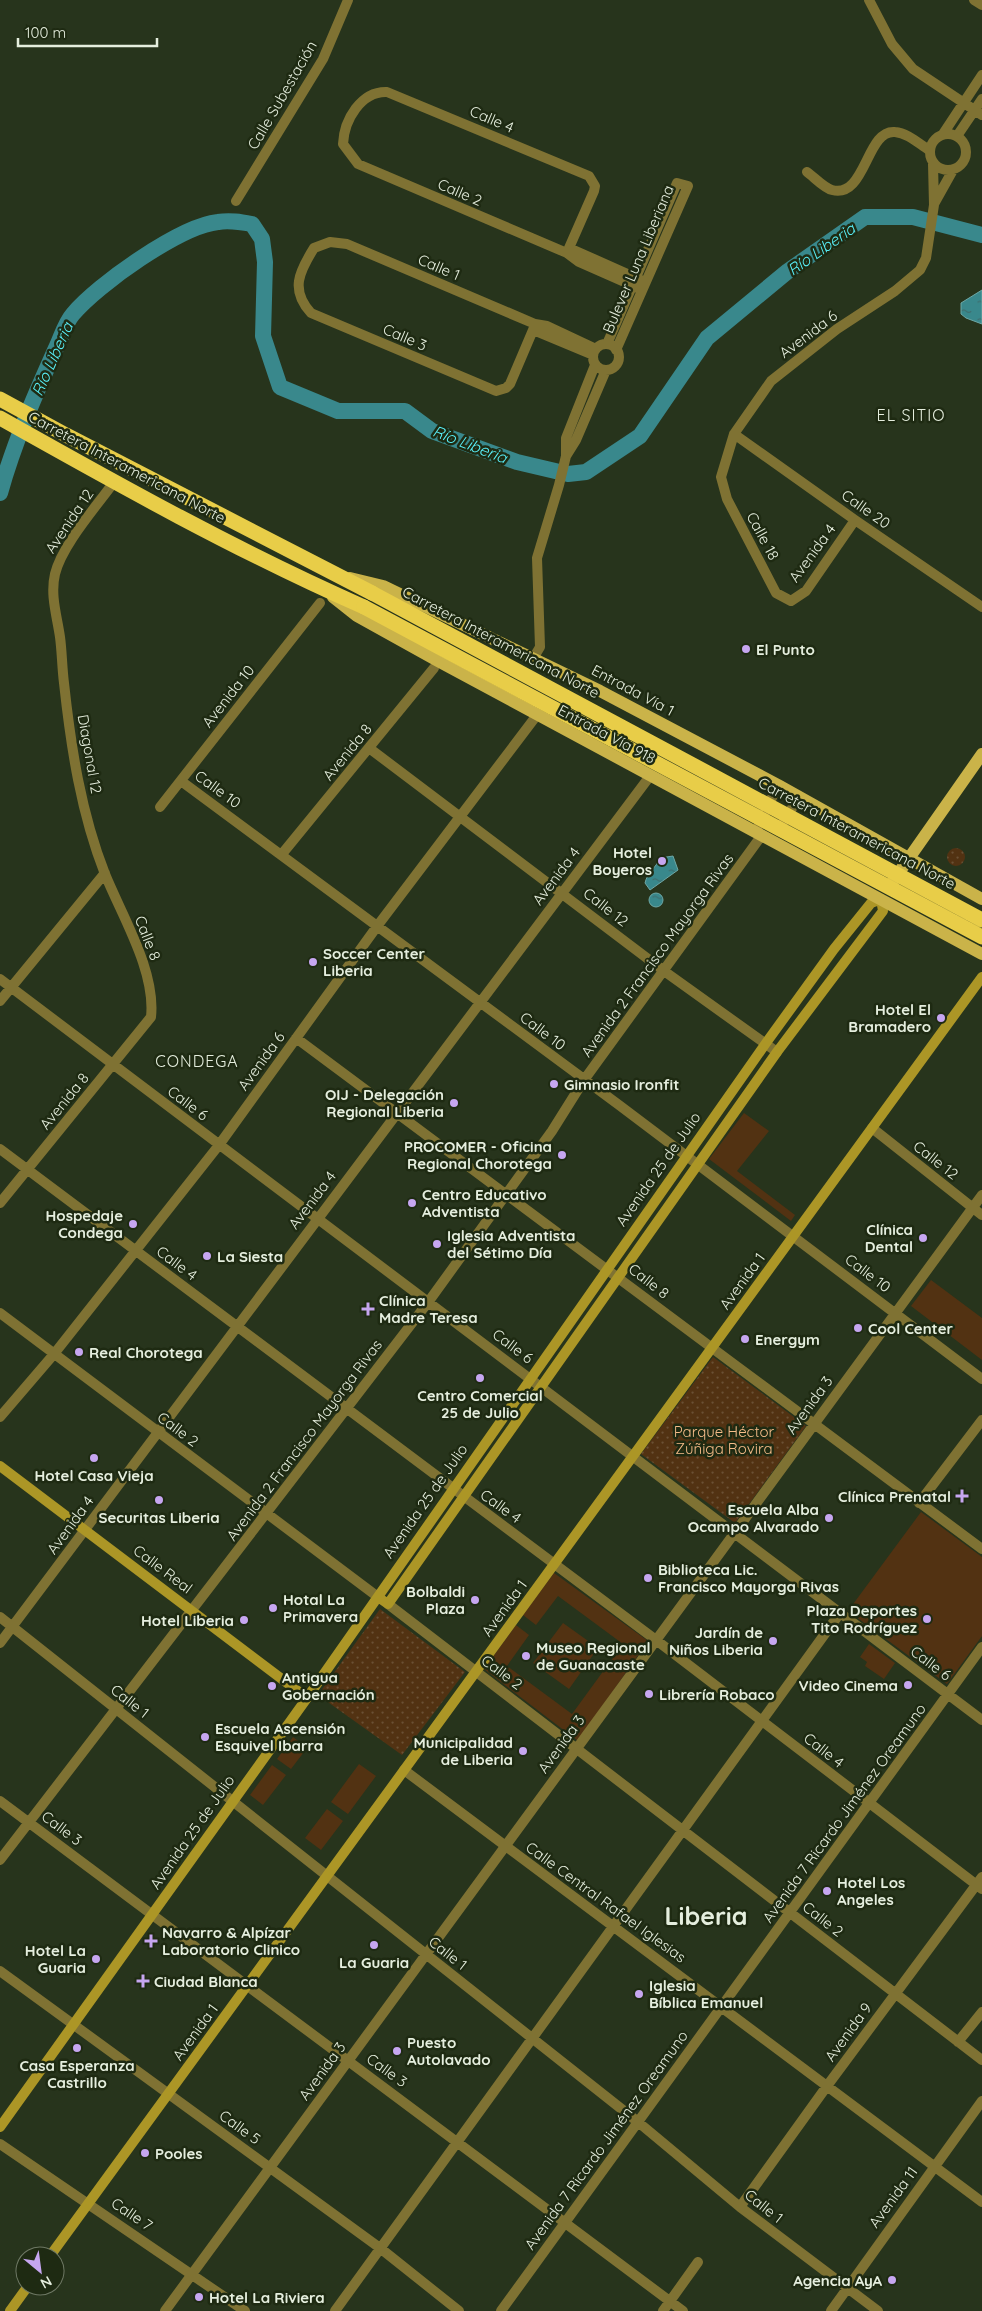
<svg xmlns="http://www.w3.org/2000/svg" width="982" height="2311" viewBox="0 0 982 2311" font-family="Quicksand,sans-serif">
  <defs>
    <pattern id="park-dots" width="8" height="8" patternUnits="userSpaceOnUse" patternTransform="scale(1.25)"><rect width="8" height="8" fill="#523212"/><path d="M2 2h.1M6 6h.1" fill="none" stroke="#6b5034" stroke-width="1.8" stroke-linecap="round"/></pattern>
    <pattern id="water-ripples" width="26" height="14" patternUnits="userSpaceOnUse" patternTransform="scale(1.25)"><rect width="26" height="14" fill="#39888c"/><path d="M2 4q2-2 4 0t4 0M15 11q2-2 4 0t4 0" fill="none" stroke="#3e6e6f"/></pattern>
  </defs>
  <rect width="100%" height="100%" fill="#27341c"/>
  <!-- green -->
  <path fill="#523212" d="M744 1113 769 1131 737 1171 795 1215 791 1221 709 1159Z
    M931 1280 982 1318V1360L911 1306Z
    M921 1512 982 1557V1636L947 1684 848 1611Z
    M554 1573 648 1641 578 1741 484 1669 516 1625 529 1635 507 1666 572 1714 623 1644 558 1596 536 1625 523 1615Z
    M563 1623 598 1648 569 1689 533 1663Z
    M869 1644 895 1663 884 1679 865 1666 867 1662 860 1657Z
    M293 1737 307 1748 291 1769 277 1759Z
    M359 1764 376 1776 348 1814 331 1802Z
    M272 1765 286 1775 263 1805 250 1795Z
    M327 1809 343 1821 321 1850 305 1838Z"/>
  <!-- park -->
  <path fill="url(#park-dots)" d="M947 857a9 9 0 1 1 18 0a9 9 0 1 1-18 0Z
    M713 1357 806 1426 735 1523 641 1454Z
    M380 1609 465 1672 402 1755 318 1695Z"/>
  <!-- water -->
  <path fill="url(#water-ripples)" stroke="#6da7a5" d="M982 290V324L966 318 961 314V303Z
    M673 856 678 870 650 890 645 883C647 873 656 868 660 858Z
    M649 900a7 7 0 1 1 14 0a7 7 0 1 1-14 0Z"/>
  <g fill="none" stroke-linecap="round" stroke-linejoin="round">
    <!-- river -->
    <path stroke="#39888c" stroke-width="16" d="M0 493C14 443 35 395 56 348 61 338 65 323 73 314 97 285 180 226 218 222 230 220 241 222 252 224L262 239 265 262 263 336 280 387 338 411H405L432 431 517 462 568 474 586 472 640 436 707 338 788 271 865 217H913L982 235"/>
    <!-- street -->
    <path stroke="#7f7233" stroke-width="10" d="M869 0 892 44 913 69 982 115
      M974 0 982 5
      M930 152a18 18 0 1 1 36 0a18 18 0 1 1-36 0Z
      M943 134 982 75
      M957 136 982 99
      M807 172C814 177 824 188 832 190 866 199 866 129 895 132 908 133 919 144 929 150
      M236 201 323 59 348 0
      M934 204 953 170
      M567 253 358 164 343 144C344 120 361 91 387 92L589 176 595 186 594 191 569 248
      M638 288 579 262 567 253 569 248 641 280
      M533 330 510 384 506 388 496 391 311 313C290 290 299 272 314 248L330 242 347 244 535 324
      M607 344 677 183 688 186 616 350
      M593 357a13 13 0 1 1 26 0a13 13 0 1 1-26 0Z
      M593 355 533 330 535 324 547 326 596 349
      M734 434 855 520 982 607
      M566 456 576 440 606 370
      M855 520 806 591 791 601 776 593 727 499 721 477 734 434 771 381 837 329 895 291 920 270 926 258 934 205 933 164
      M534 657 540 647 537 558 559 485 566 456V438L595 365
      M369 748 664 971 777 1052
      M181 781 619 1105 982 1379
      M160 807 320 603
      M784 821 799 797
      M759 825 778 785
      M282 854 434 668
      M0 979 982 1720
      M0 1001 105 873
      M296 1038C526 1208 753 1379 982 1549
      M872 1128 982 1215
      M0 1149 656 1640 982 1889
      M0 1203 151 1017C156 971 122 916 105 874 81 813 71 748 64 683 62 667 62 652 60 637 57 616 50 595 55 574 62 545 96 507 114 482
      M0 1313 378 1597
      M0 1417 54 1354 219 1145 378 925 537 715
      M919 1503 982 1420
      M388 1604 982 2060
      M0 1617 638 2122 740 2207 878 2311
      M0 1643 650 776
      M404 1770 982 2202
      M0 1801 683 2311
      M0 1860 429 1301 552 1131 584 1080 762 835
      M0 1971 380 2248 459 2311
      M958 2042 982 2012
      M0 2144 245 2311
      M740 2207 827 2086 982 1877
      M165 2311 982 1195
      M335 2311 840 1613
      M501 2311 982 1647
      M663 2311 698 2262
      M831 2311 982 2101"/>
    <!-- secondary -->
    <path stroke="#ac9626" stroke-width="10" d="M0 1466 307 1698
      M0 2127 307 1698 766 1043 834 949 871 903 881 899 883 911 777 1052 388 1604 378 1597
      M50 2256 982 977
      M10 2311 28 2286"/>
    <!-- primary -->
    <path stroke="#cab349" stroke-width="12" d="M350 578 383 586 600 691 778 785 982 899
      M333 597 357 616 438 661 982 954
      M893 881 982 754"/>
    <!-- highway -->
    <path stroke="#e8cd48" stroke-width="15" d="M0 399 66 435 372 593
      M0 418C119 485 239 552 364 607"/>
    <!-- highway-bridge -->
    <path stroke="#e8cd48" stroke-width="15" d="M372 593 982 920
      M364 607 982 937"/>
  </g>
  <!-- markers -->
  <g fill="#c6a6f0" stroke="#1e2a12" stroke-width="2">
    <circle cx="746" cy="649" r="5"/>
    <circle cx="662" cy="861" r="5"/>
    <circle cx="313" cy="962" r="5"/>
    <circle cx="941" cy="1018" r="5"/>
    <circle cx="554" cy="1084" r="5"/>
    <circle cx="454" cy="1103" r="5"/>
    <circle cx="562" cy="1155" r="5"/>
    <circle cx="412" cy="1203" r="5"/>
    <circle cx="133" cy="1224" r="5"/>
    <circle cx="923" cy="1238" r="5"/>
    <circle cx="437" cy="1244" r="5"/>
    <circle cx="207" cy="1256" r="5"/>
    <path d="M365.5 1301.5h5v5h5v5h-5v5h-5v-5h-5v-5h5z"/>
    <circle cx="858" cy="1328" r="5"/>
    <circle cx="745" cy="1339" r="5"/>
    <circle cx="79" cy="1352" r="5"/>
    <circle cx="480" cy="1378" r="5"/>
    <circle cx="94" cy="1458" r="5"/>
    <path d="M959.5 1488.5h5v5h5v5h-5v5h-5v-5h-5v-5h5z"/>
    <circle cx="159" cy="1500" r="5"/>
    <circle cx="829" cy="1518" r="5"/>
    <circle cx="648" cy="1578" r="5"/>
    <circle cx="475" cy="1600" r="5"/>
    <circle cx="273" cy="1608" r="5"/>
    <circle cx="927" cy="1619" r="5"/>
    <circle cx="244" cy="1620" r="5"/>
    <circle cx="773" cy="1641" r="5"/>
    <circle cx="526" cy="1656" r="5"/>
    <circle cx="908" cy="1685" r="5"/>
    <circle cx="272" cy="1686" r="5"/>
    <circle cx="649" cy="1694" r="5"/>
    <circle cx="205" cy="1737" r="5"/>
    <circle cx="523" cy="1751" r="5"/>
    <circle cx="827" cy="1891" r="5"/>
    <path d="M148.5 1933.5h5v5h5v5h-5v5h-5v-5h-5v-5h5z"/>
    <circle cx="374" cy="1945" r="5"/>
    <circle cx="96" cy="1959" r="5"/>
    <path d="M140.5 1973.5h5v5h5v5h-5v5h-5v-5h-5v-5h5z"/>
    <circle cx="639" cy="1994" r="5"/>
    <circle cx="77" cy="2048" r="5"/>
    <circle cx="397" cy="2051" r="5"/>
    <circle cx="145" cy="2153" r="5"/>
    <circle cx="892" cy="2280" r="5"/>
    <circle cx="199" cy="2297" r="5"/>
  </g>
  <g text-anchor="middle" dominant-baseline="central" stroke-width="5" stroke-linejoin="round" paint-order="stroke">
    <!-- street labels -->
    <g font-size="15" fill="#e5eede" stroke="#1e2a12">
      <text transform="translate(282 95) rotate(-60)">Calle Subestación</text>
      <text transform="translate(492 119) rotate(23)">Calle 4</text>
      <text transform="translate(460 192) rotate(23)">Calle 2</text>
      <text transform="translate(638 259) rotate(-67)">Bulever Luna Liberiana</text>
      <text transform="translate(439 267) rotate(23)">Calle 1</text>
      <text transform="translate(808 334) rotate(-37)">Avenida 6</text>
      <text transform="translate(405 337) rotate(23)">Calle 3</text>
      <text transform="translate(127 467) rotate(28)">Carretera Interamericana Norte</text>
      <text transform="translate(866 509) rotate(35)">Calle 20</text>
      <text transform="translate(69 521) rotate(-56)">Avenida 12</text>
      <text transform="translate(763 536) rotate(62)">Calle 18</text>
      <text transform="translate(812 553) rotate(-54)">Avenida 4</text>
      <text transform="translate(501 642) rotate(28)">Carretera Interamericana Norte</text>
      <text transform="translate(633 690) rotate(28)">Entrada Vía 1</text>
      <text transform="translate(228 696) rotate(-52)">Avenida 10</text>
      <text transform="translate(607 734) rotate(28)">Entrada Vía 918</text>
      <text transform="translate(347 752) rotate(-51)">Avenida 8</text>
      <text transform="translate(90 754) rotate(80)">Diagonal 12</text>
      <text transform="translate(218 789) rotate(36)">Calle 10</text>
      <text transform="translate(857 833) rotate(28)">Carretera Interamericana Norte</text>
      <text transform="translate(556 876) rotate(-53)">Avenida 4</text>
      <text transform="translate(606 907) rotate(38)">Calle 12</text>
      <text transform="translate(148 938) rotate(69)">Calle 8</text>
      <text transform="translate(657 955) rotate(-54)">Avenida 2 Francisco Mayorga Rivas</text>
      <text transform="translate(543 1031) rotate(37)">Calle 10</text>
      <text transform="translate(261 1061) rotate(-54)">Avenida 6</text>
      <text transform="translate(64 1101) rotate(-51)">Avenida 8</text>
      <text transform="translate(188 1103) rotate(37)">Calle 6</text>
      <text transform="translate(936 1160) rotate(38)">Calle 12</text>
      <text transform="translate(658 1169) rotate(-55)">Avenida 25 de Julio</text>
      <text transform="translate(312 1200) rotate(-53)">Avenida 4</text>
      <text transform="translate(177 1263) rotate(37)">Calle 4</text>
      <text transform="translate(868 1273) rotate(37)">Calle 10</text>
      <text transform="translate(649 1281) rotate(38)">Calle 8</text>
      <text transform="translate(742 1281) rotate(-54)">Avenida 1</text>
      <text transform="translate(513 1346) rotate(37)">Calle 6</text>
      <text transform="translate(809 1405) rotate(-54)">Avenida 3</text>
      <text transform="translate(178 1429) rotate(37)">Calle 2</text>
      <text transform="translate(304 1440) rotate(-53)">Avenida 2 Francisco Mayorga Rivas</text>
      <text transform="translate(425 1501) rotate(-55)">Avenida 25 de Julio</text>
      <text transform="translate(501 1506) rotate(36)">Calle 4</text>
      <text transform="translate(70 1525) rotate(-54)">Avenida 4</text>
      <text transform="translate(163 1569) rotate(37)">Calle Real</text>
      <text transform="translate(504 1608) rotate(-54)">Avenida 1</text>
      <text transform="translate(931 1663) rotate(37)">Calle 6</text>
      <text transform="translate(502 1672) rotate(37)">Calle 2</text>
      <text transform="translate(130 1701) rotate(38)">Calle 1</text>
      <text transform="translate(561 1744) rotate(-54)">Avenida 3</text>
      <text transform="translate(824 1750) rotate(38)">Calle 4</text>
      <text transform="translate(844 1813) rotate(-54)">Avenida 7 Ricardo Jiménez Oreamuno</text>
      <text transform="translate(62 1828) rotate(37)">Calle 3</text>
      <text transform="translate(192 1832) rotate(-55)">Avenida 25 de Julio</text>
      <text transform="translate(606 1902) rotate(36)">Calle Central Rafael Iglesias</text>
      <text transform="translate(823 1919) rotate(38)">Calle 2</text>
      <text transform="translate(448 1953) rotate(38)">Calle 1</text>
      <text transform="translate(195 2032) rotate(-54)">Avenida 1</text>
      <text transform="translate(848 2032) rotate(-54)">Avenida 9</text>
      <text transform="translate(387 2070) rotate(36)">Calle 3</text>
      <text transform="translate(322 2071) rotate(-54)">Avenida 3</text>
      <text transform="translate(240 2127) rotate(36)">Calle 5</text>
      <text transform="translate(606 2140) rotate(-54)">Avenida 7 Ricardo Jiménez Oreamuno</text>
      <text transform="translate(893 2197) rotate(-54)">Avenida 11</text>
      <text transform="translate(764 2206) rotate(38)">Calle 1</text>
      <text transform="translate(132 2214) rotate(34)">Calle 7</text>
    </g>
    <!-- poi labels -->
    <g font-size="15" font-weight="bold" fill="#e5eede" stroke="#1e2a12" text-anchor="start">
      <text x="756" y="649">El Punto</text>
      <text x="652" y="852" text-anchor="end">Hotel<tspan x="652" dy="17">Boyeros</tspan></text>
      <text x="323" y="953">Soccer Center<tspan x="323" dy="17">Liberia</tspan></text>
      <text x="931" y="1009" text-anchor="end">Hotel El<tspan x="931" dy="17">Bramadero</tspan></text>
      <text x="564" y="1084">Gimnasio Ironfit</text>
      <text x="444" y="1094" text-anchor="end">OIJ - Delegación<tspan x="444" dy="17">Regional Liberia</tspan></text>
      <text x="552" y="1146" text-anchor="end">PROCOMER - Oficina<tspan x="552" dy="17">Regional Chorotega</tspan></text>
      <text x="422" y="1194">Centro Educativo<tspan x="422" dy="17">Adventista</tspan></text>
      <text x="123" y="1215" text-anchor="end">Hospedaje<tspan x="123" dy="17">Condega</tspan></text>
      <text x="913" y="1229" text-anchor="end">Clínica<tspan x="913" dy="17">Dental</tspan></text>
      <text x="447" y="1235">Iglesia Adventista<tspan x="447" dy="17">del Sétimo Día</tspan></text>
      <text x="217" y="1256">La Siesta</text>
      <text x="379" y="1300">Clínica<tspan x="379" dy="17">Madre Teresa</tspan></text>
      <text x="868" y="1328">Cool Center</text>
      <text x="755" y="1339">Energym</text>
      <text x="89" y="1352">Real Chorotega</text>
      <text x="480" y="1395" text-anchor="middle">Centro Comercial<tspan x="480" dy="17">25 de Julio</tspan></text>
      <text x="94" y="1475" text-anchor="middle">Hotel Casa Vieja</text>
      <text x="951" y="1496" text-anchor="end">Clínica Prenatal</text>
      <text x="819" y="1509" text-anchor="end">Escuela Alba<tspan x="819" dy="17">Ocampo Alvarado</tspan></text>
      <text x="159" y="1517" text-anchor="middle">Securitas Liberia</text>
      <text x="658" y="1569">Biblioteca Lic.<tspan x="658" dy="17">Francisco Mayorga Rivas</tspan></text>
      <text x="465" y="1591" text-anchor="end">Bolbaldi<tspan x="465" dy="17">Plaza</tspan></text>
      <text x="283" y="1599">Hotal La<tspan x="283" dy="17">Primavera</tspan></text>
      <text x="917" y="1610" text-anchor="end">Plaza Deportes<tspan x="917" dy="17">Tito Rodríguez</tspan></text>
      <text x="234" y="1620" text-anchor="end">Hotel Liberia</text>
      <text x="763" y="1632" text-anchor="end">Jardín de<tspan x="763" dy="17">Niños Liberia</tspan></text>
      <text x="536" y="1647">Museo Regional<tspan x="536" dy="17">de Guanacaste</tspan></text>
      <text x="282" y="1677">Antigua<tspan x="282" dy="17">Gobernación</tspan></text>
      <text x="898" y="1685" text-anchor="end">Video Cinema</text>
      <text x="659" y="1694">Librería Robaco</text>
      <text x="215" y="1728">Escuela Ascensión<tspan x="215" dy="17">Esquivel Ibarra</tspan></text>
      <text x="513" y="1742" text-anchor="end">Municipalidad<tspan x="513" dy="17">de Liberia</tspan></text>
      <text x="837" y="1882">Hotel Los<tspan x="837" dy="17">Angeles</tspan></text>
      <text x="162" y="1932">Navarro &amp; Alpízar<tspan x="162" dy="17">Laboratorio Clinico</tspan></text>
      <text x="86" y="1950" text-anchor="end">Hotel La<tspan x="86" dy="17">Guaria</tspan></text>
      <text x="374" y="1962" text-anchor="middle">La Guaria</text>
      <text x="154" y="1981">Ciudad Blanca</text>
      <text x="649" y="1985">Iglesia<tspan x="649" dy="17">Bíblica Emanuel</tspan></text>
      <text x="407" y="2042">Puesto<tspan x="407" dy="17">Autolavado</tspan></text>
      <text x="77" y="2065" text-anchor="middle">Casa Esperanza<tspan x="77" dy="17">Castrillo</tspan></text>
      <text x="155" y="2153">Pooles</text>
      <text x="882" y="2280" text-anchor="end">Agencia AyA</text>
      <text x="209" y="2297">Hotel La Riviera</text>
    </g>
    <!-- park labels -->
    <g font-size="15" fill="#f6bc89" stroke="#1e2a12">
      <text x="724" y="1431">Parque Héctor<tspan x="724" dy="17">Zúñiga Rovira</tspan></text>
    </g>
    <!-- water labels -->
    <g font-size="16" font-style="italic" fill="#59eff8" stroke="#1e2a12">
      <text transform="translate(821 249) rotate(-35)">Río Liberia</text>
      <text transform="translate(52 359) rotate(-66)">Río Liberia</text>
      <text transform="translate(470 444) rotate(21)">Río Liberia</text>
    </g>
    <!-- neighbourhood labels -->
    <g font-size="16" letter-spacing="1" fill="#e5eede" stroke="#1e2a12">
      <text x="911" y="415">EL SITIO</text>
      <text x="197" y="1061">CONDEGA</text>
    </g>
    <!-- town labels -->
    <g font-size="25" font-weight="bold" fill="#e5eede" stroke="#1e2a12">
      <text x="706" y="1915">Liberia</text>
    </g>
  </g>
  <!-- north arrow -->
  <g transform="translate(40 2271) rotate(151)"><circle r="24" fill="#1e2a12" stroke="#6e7864"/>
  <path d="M0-4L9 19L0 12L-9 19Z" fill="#c6a6f0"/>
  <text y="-8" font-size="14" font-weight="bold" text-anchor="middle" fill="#e5eede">N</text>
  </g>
  <!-- scale -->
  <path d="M18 38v8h139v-8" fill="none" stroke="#e5eede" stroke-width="2.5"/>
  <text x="25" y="38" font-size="15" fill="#e5eede" stroke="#1e2a12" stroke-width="4" paint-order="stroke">100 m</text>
</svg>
